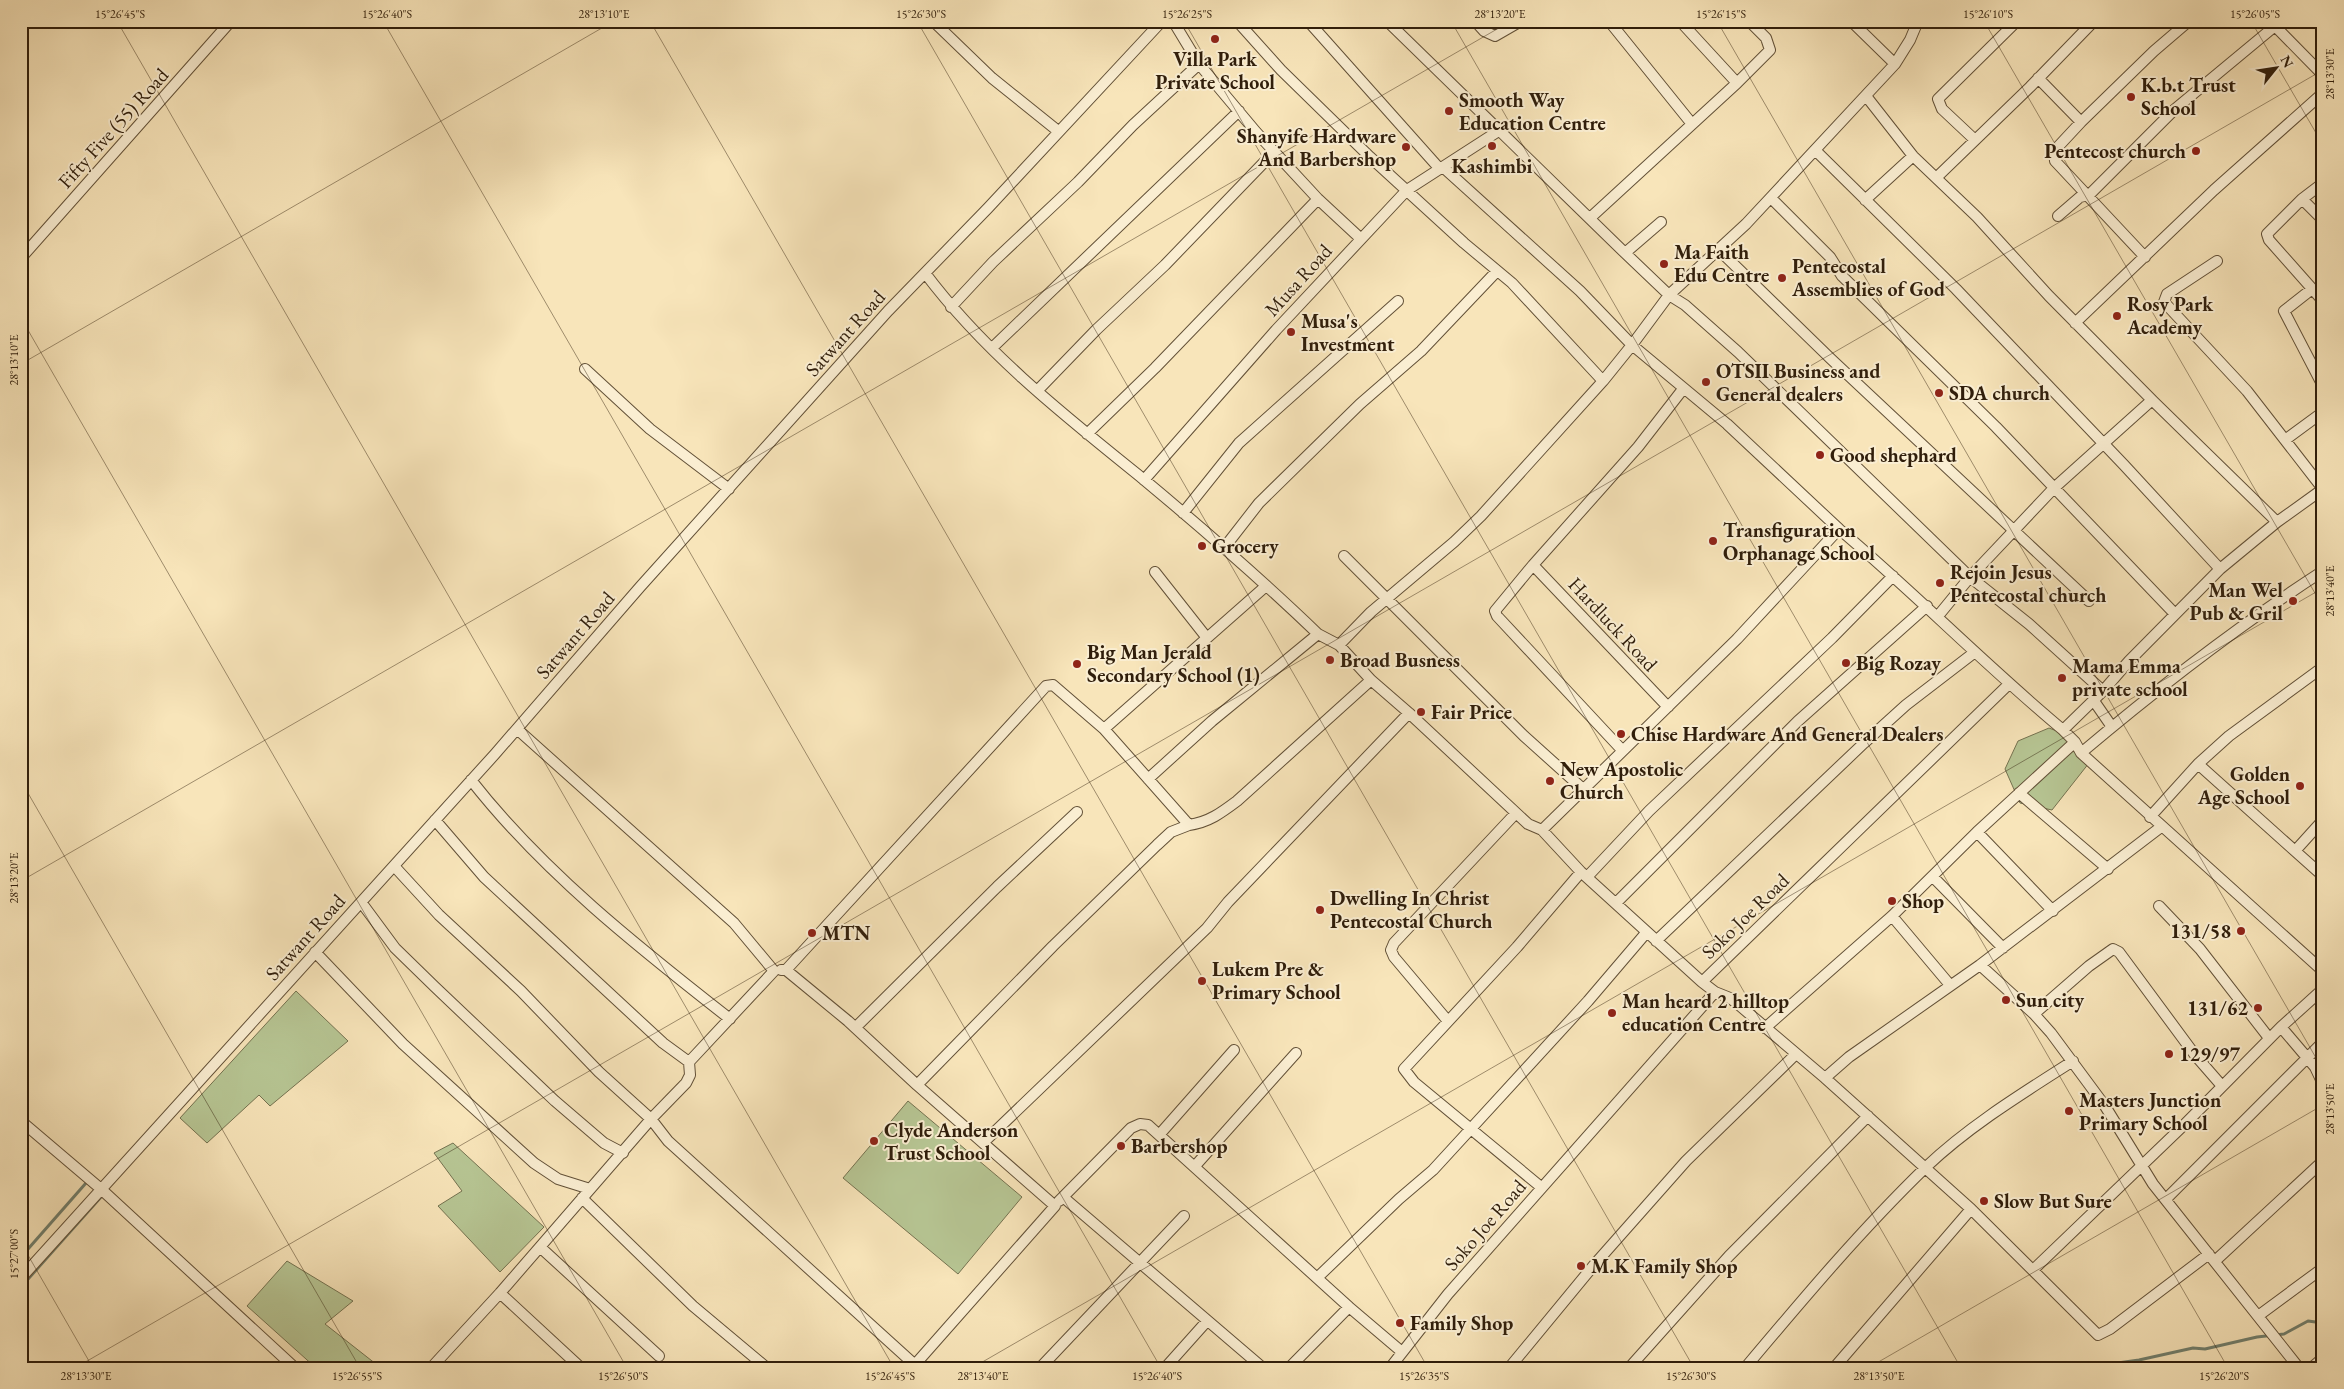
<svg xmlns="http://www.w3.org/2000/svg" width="2344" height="1389" viewBox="0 0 2344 1389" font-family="'EB Garamond',serif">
  <rect width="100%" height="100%" fill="#f8e5ba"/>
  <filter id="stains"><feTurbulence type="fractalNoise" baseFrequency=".004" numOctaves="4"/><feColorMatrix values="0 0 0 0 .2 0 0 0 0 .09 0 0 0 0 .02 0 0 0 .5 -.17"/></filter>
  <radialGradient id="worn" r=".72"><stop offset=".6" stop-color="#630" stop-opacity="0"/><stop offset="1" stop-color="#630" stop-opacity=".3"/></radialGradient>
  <!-- green -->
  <path fill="#b7c694" stroke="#747250" d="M2049 728 2075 738 2089 763 2052 810 2020 803 2005 769 2018 741Z
    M296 991 348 1041 270 1106 259 1095 207 1143 180 1118Z
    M908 1101 1022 1197 958 1274 843 1178Z
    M453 1143 544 1227 500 1272 438 1206 462 1191 434 1153Z
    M287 1261 353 1301 325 1324 381 1368H316L247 1306Z"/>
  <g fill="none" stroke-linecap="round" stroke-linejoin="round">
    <!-- stream -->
    <path stroke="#717f6d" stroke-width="3" d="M21 1257 86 1183
      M21 1287 101 1197
      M2082 1368 2139 1360 2193 1348 2205 1349 2257 1337 2284 1334 2308 1321 2323 1323"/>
    <defs>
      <path id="street" d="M933 21 992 78 1058 131
        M1173 21 1199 64 1256 132 1318 199 1360 238
        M1237 21 1281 70 1370 157 1464 243 1512 283 1603 381 1481 516 1454 542 1371 612 1339 645
        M1308 21 1439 168
        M1387 21 1625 253 1669 295 1685 305 1738 352 1970 577 2029 624 2103 691 2063 730 2075 742
        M1475 21 1484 31 1495 36 1521 21
        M1609 21 1692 124
        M1680 21 1737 83
        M2271 22 2323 75
        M1895 64 1910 40 1918 21
        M2038 78 2081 122 2054 151 2055 161 2145 257
        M1866 96 1913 156 1977 217 2049 296 2152 400 2054 488 1970 577 1938 616
        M2081 122 2154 51 2189 21
        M1975 140 1942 109 1938 99 2017 21
        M1815 150 1956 289 2124 465 2220 569 2129 661 2103 691
        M1444 168 1580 291 1632 345 1603 381
        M1937 177 2030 87 2094 21
        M1771 198 1830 257 1842 276 1996 427 2175 614
        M2302 199 2323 183
        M1865 200 1913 156
        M2058 216 2080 197 2089 195 2175 109 2275 26
        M1590 218 1737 83 1770 50 1766 38 1749 21
        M2323 220 2302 199 2267 234 2269 240 2323 301
        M1719 250 1831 359 2089 601
        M1625 253 1661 222
        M21 258 231 21
        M2217 261 2167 294 2164 302 2247 391 2323 489
        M925 273C985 353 1065 416 1142 478 1202 528 1262 580 1318 634L1212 721 1148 779
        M2312 289 2284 311 2323 386
        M951 307 993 262 1078 182 1133 125 1199 64
        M2075 323 2214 190 2323 93
        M992 348 1239 111
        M585 369 650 429 729 489
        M1037 391 1096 330 1165 265 1274 152
        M2152 400 2277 522 2220 569
        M1087 434 1155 368 1318 199
        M2285 440 2323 412
        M1144 480 1276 330 1407 190 1500 130
        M1183 513 1239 443 1398 301
        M2277 522 2323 489
        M1839 529 1727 424 1632 345 1669 295 1746 224 1895 64 1851 21
        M1224 548 1259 503 1360 404 1421 351 1497 271
        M1344 556 1524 736 1583 789
        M1533 565 1668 707
        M1318 634 1339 645 1371 680 1409 713
        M1207 638 1266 586
        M2094 701 2112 727
        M1104 729 1207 638 1155 572
        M1622 750 1497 616 1495 611 1533 565 1638 447 1683 389
        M2081 753 2323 971
        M2198 764 2295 851 2323 820
        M471 780C543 872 638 947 730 1019
        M2019 793 2108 869
        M2150 817 2198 764 2229 736 2323 667
        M435 820 484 877 663 1043 689 1062
        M1189 825C1209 822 1221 813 1237 801L1371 680
        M1542 830 1737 639 1839 529C1916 594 1986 666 2063 730
        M1977 832 2053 911
        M2295 851 2323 876
        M394 866 439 915 521 991 599 1072 651 1119 668 1141 915 1365
        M1587 877 1649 811 1832 638 1893 576
        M1933 877 2003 948
        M361 902 395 948 435 987 555 1101 604 1143 623 1153
        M1616 903 1798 721 1927 606
        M2161 908 2159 906 2200 949 2269 1038
        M1892 916 1950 985
        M1656 941 1864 743 1906 705 1975 652
        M315 952 403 1044 534 1163 558 1179 590 1189
        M1980 965 2161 827
        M781 970H786L848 1021 917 1085 1055 1206 912 1368
        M786 970 1046 686 1053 685 1104 729 1189 825 1171 832 1157 845 1053 946 917 1085
        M1715 992 1730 998 1739 1005 1825 1078 1971 1209 2098 1335 2110 1329 2209 1254
        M2034 1014 2089 966 2113 949 2119 952 2195 1055 2222 1086
        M1447 1020 1394 957 1391 950 1394 943 1516 813
        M856 1027 997 887 1077 812
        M2281 1027 2315 1067 2323 1084
        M1765 1028 1892 916 1977 832 2075 742 2081 753C2158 688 2238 626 2323 571
        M1825 1078 1849 1057 1980 965 2034 1014 2051 1033 2105 1106 2153 1184 2299 1368
        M21 1121 101 1189 295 1368
        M1159 1135 1234 1050
        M984 1142 1207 928 1228 902 1409 713 1528 824 1542 830 1581 872 1702 982
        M1195 1166 1296 1053
        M1541 1187 1414 1082 1404 1069 1517 947 1581 872
        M1063 1197 1131 1128 1140 1124 1148 1125 1349 1307
        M582 1198 693 1306 767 1368
        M2166 1199 2323 1042
        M1059 1201 1063 1197 1263 1368
        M540 1247 659 1356
        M2215 1261 2323 1161
        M2033 1270 2185 1124 2281 1027 2323 989
        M1318 1277 1399 1199 1433 1170 1588 1001 1646 933
        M21 1278 495 754 640 587 888 311 988 208 1162 21
        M500 1293 581 1368
        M2258 1316 2323 1268
        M431 1368 500 1293 651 1119 686 1083 690 1075 689 1062 774 971 734 923 517 729
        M1040 1368 1184 1216
        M1165 1368 1207 1321
        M1289 1368 1349 1307 1402 1352
        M1390 1368 1448 1294 1715 992 1702 982 2008 685
        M1509 1368 1594 1265 1686 1161 1796 1054
        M1629 1368 1729 1256 1868 1116
        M1745 1368C1803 1299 1861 1230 1926 1167 1969 1126 2023 1093 2073 1061
        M1834 1368 1971 1209
        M2311 1368 2323 1358"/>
    </defs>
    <!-- street casing -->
    <use href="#street" stroke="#625037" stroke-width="12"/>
    <!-- street -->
    <use href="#street" stroke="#faeed2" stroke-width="10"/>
  </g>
  <!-- ticks -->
  <path fill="none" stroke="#301e0b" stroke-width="1" stroke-opacity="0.45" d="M117 21 894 1368M383 21 1161 1368M650 21 1428 1368M917 21 1694 1368M1184 21 1961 1368M1451 21 2228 1368M1717 21 2323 1070M1984 21 2323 607M2251 21 2323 145M21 318 627 1368M21 364 614 21M21 781 360 1368M21 881 1511 21M21 1243 93 1368M75 1368 2323 70M972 1368 2323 588M1868 1368 2323 1105"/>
  <!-- markers -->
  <g fill="#8f2418" stroke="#faeed2" stroke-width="2">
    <circle cx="1215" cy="39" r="5"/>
    <circle cx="2131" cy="97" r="5"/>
    <circle cx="1449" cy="111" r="5"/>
    <circle cx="1492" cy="146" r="5"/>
    <circle cx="1406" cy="147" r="5"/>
    <circle cx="2196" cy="151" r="5"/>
    <circle cx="1664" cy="264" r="5"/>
    <circle cx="1782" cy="278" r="5"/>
    <circle cx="2117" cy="316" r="5"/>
    <circle cx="1291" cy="332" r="5"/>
    <circle cx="1706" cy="382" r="5"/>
    <circle cx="1939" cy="393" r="5"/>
    <circle cx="1820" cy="455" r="5"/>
    <circle cx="1713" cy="541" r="5"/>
    <circle cx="1202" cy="546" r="5"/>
    <circle cx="1940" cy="583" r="5"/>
    <circle cx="2293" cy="601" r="5"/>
    <circle cx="1330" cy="660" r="5"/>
    <circle cx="1846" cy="663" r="5"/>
    <circle cx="1077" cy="664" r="5"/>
    <circle cx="2062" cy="678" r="5"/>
    <circle cx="1421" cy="712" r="5"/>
    <circle cx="1621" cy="734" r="5"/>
    <circle cx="1550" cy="781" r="5"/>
    <circle cx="2300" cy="786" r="5"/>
    <circle cx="1892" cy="901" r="5"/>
    <circle cx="1320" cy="910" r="5"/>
    <circle cx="2241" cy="931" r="5"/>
    <circle cx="812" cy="933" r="5"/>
    <circle cx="1202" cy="981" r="5"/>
    <circle cx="2006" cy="1000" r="5"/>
    <circle cx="2258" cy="1008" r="5"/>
    <circle cx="1612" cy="1013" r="5"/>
    <circle cx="2169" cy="1054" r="5"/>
    <circle cx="2069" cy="1111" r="5"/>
    <circle cx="874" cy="1141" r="5"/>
    <circle cx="1121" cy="1146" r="5"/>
    <circle cx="1984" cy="1201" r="5"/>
    <circle cx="1581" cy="1266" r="5"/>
    <circle cx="1400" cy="1323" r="5"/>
  </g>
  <g text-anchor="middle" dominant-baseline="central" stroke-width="4" stroke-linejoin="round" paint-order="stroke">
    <!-- poi labels -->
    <g font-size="20" font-weight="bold" fill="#301e0b" stroke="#faeed2" text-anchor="start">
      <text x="1215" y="59" text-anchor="middle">Villa Park<tspan x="1215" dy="23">Private School</tspan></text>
      <text x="2141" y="85">K.b.t Trust<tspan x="2141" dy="23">School</tspan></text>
      <text x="1459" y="100">Smooth Way<tspan x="1459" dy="23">Education Centre</tspan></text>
      <text x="1396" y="136" text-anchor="end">Shanyife Hardware<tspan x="1396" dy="23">And Barbershop</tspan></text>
      <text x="2186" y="151" text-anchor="end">Pentecost church</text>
      <text x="1492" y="166" text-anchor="middle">Kashimbi</text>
      <text x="1674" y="252">Ma Faith<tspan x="1674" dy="23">Edu Centre</tspan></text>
      <text x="1792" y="266">Pentecostal<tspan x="1792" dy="23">Assemblies of God</tspan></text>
      <text x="2127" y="304">Rosy Park<tspan x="2127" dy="23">Academy</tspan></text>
      <text x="1301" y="321">Musa's<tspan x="1301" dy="23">Investment</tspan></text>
      <text x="1716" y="371">OTSII Business and<tspan x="1716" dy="23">General dealers</tspan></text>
      <text x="1949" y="393">SDA church</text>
      <text x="1830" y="455">Good shephard</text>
      <text x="1723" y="530">Transfiguration<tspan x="1723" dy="23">Orphanage School</tspan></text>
      <text x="1212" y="546">Grocery</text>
      <text x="1950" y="572">Rejoin Jesus<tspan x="1950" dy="23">Pentecostal church</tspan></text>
      <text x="2283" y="590" text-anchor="end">Man Wel<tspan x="2283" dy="23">Pub &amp; Gril</tspan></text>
      <text x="1087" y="652">Big Man Jerald<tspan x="1087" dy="23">Secondary School (1)</tspan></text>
      <text x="1340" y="660">Broad Busness</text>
      <text x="1856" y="663">Big Rozay</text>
      <text x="2072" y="666">Mama Emma<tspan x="2072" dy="23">private school</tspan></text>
      <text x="1431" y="712">Fair Price</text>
      <text x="1631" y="734">Chise Hardware And General Dealers</text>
      <text x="1560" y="769">New Apostolic<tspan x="1560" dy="23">Church</tspan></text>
      <text x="2290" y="774" text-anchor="end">Golden<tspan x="2290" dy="23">Age School</tspan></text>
      <text x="1330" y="898">Dwelling In Christ<tspan x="1330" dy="23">Pentecostal Church</tspan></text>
      <text x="1902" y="901">Shop</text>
      <text x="2231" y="931" text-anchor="end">131/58</text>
      <text x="822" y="933">MTN</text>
      <text x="1212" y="969">Lukem Pre &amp;<tspan x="1212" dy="23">Primary School</tspan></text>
      <text x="2016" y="1000">Sun city</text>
      <text x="1622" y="1001">Man heard 2 hilltop<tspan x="1622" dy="23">education Centre</tspan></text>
      <text x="2248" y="1008" text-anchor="end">131/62</text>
      <text x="2179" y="1054">129/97</text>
      <text x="2079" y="1100">Masters Junction<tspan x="2079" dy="23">Primary School</tspan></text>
      <text x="884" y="1130">Clyde Anderson<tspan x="884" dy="23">Trust School</tspan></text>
      <text x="1131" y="1146">Barbershop</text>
      <text x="1994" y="1201">Slow But Sure</text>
      <text x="1591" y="1266">M.K Family Shop</text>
      <text x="1410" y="1323">Family Shop</text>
    </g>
    <!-- street labels -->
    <g font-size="20" fill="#301e0b" stroke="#faeed2">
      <text transform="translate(113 128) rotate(-48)">Fifty Five (55) Road</text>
      <text transform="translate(1298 280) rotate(-48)">Musa Road</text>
      <text transform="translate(845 333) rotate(-48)">Satwant Road</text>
      <text transform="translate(1613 624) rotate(47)">Hardluck Road</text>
      <text transform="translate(575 635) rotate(-49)">Satwant Road</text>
      <text transform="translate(1745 916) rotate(-44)">Soko Joe Road</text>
      <text transform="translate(305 937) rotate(-48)">Satwant Road</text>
      <text transform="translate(1485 1225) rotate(-49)">Soko Joe Road</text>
    </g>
  </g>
  <!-- margin -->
  <rect width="2344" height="1389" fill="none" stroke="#f8e5ba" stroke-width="55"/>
  <!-- north arrow -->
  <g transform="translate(2276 68) rotate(60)" stroke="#faeed2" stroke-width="4" paint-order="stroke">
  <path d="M0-4L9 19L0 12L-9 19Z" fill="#301e0b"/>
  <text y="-8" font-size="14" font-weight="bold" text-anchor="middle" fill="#301e0b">N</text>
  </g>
  <rect x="28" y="28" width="2288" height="1334" fill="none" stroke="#301e0b" stroke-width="2"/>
  <g font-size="12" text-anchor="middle" fill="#301e0b">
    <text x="120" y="18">15°26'45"S</text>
    <text x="387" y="18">15°26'40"S</text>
    <text x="604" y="18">28°13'10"E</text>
    <text x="921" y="18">15°26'30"S</text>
    <text x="1187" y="18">15°26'25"S</text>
    <text x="1500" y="18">28°13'20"E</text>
    <text x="1721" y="18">15°26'15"S</text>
    <text x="1988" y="18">15°26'10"S</text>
    <text x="2255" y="18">15°26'05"S</text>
    <text transform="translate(2330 74) rotate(-90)" y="4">28°13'30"E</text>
    <text transform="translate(14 360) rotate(-90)" y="4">28°13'10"E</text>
    <text transform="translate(2330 591) rotate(-90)" y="4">28°13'40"E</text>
    <text transform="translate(14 878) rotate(-90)" y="4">28°13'20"E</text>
    <text transform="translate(2330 1109) rotate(-90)" y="4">28°13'50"E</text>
    <text transform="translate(14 1254) rotate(-90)" y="4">15°27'00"S</text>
    <text x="86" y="1380">28°13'30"E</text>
    <text x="357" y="1380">15°26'55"S</text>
    <text x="623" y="1380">15°26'50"S</text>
    <text x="890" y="1380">15°26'45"S</text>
    <text x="983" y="1380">28°13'40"E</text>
    <text x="1157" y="1380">15°26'40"S</text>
    <text x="1424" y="1380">15°26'35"S</text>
    <text x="1691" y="1380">15°26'30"S</text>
    <text x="1879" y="1380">28°13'50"E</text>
    <text x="2224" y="1380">15°26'20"S</text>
  </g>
  <rect width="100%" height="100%" filter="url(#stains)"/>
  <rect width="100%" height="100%" fill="url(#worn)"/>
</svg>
